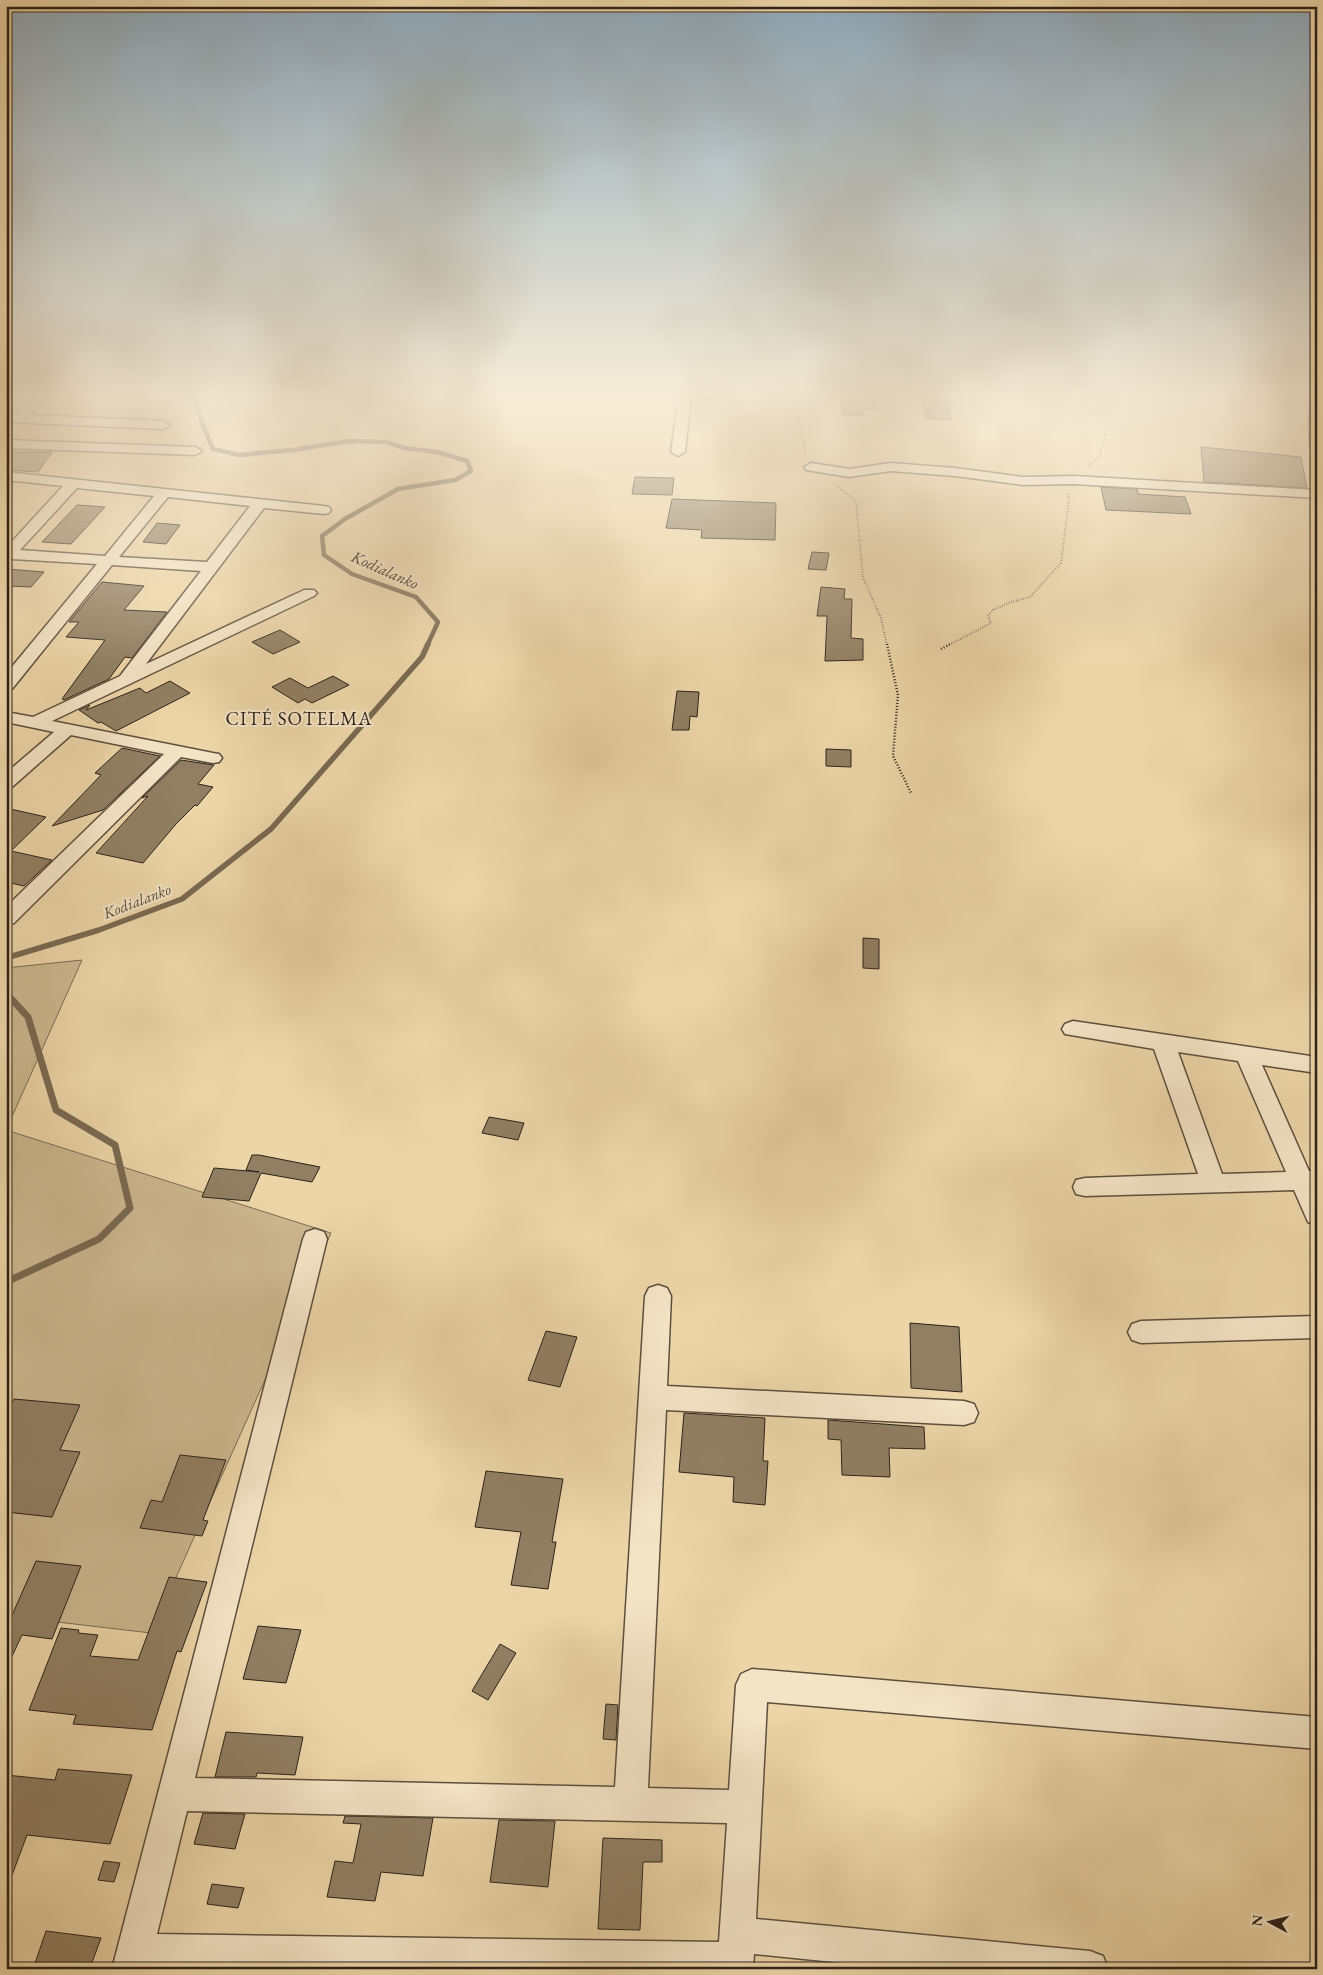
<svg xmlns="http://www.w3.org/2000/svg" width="1323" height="1975" viewBox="0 0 1323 1975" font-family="'EB Garamond',serif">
  <rect width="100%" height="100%" fill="#ecd5a7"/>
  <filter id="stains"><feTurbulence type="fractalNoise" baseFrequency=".004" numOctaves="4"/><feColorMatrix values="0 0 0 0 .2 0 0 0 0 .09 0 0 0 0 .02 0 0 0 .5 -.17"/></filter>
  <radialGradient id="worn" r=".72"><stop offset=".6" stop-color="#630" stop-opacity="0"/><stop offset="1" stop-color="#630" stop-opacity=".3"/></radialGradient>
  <!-- green -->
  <path fill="#ccb78f" stroke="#7c6c54" d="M82 960 6 1130 331 1233 151 1633 6 1616V968Z"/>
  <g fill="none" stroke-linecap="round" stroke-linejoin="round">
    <!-- stream-far2 -->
    <path stroke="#796952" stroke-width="4.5" d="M191 391 194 394 202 423 213 449 239 455 293 450 349 441 386 442 404 448 437 452 467 461 471 471 455 480 398 489 345 519 322 536 324 555 352 574 416 597 438 622 427 646"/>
    <!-- stream-far1 -->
    <path stroke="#796952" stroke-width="5.5" d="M6 958 99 930 182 899 271 829 422 657 428 644"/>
    <!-- stream -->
    <path stroke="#796952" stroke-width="7" d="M6 993 28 1017 56 1110 115 1145 130 1208 99 1239 6 1282"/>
  </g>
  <!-- building -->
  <path fill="#907f63" stroke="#2d221a" d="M839 393H873L877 409H864V415H843Z
    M922 399 947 400 952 420 926 419Z
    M1201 447 1301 457 1307 488 1204 482Z
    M6 450 16 452H52L38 472 6 470Z
    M635 477 674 478 672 495 632 494Z
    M1101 487 1137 489 1138 494 1185 497 1191 514 1106 510Z
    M672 499 776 503 775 540 701 538 702 530 666 528Z
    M77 505 105 507 71 544 42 542Z
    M157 523 180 525 166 544 143 542Z
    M812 552 829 553 826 570 808 569Z
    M6 569 44 572 31 587 6 586Z
    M102 582 144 586 124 610 167 612 132 658 125 657 109 679 64 700 62 699 105 640 66 637 79 622H69Z
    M821 587 845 589 844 599H852L851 638 863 639V660L825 661 827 616H817Z
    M280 630 300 642 273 654 252 642Z
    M333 676 349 685 312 703 305 699 298 703 272 687 290 678 308 688Z
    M170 681 190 693 116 731 101 722 98 723 79 710 90 705 86 710 140 688 146 693Z
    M677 691 699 692 697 717 690 716 689 730H672Z
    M122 748 160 756 103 810 52 826 101 775 95 773Z
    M826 749 851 750V767L826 766Z
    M181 760 214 765 198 784 213 787 197 806 195 805 176 824 143 863 96 853 148 796 142 798Z
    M6 808 46 817 11 851 52 860 24 886 6 882Z
    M863 938 879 939V969L863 968Z
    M489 1117 524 1123 518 1140 482 1133Z
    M252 1155H259L320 1167 312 1182 261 1173 249 1201 202 1197 214 1168 259 1172 246 1170Z
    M910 1323 959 1327 962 1392 911 1388Z
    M546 1331 577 1337 560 1387 528 1380Z
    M14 1399 80 1405 60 1450 80 1452 52 1517 6 1512V1414Z
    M684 1413 765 1418 763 1461H768L765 1505 733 1502 734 1477 679 1472Z
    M828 1420 924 1427 925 1449 889 1448 890 1477 842 1475 841 1440 828 1439Z
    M180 1455 226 1460 203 1520 208 1521 202 1536 140 1528 151 1500 162 1502Z
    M486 1471 563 1479 552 1542H556L548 1589 511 1585 521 1532 475 1527Z
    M36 1561 81 1566 52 1639 22 1635 6 1669V1629Z
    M169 1577 207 1582 181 1652 177 1651 152 1730 73 1724 76 1715 29 1710 61 1628 79 1630 78 1633 98 1635 90 1656 138 1660Z
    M258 1626 301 1630 286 1683 243 1679Z
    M500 1644 516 1653 488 1700 472 1691Z
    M606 1704 618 1705 616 1740 603 1739Z
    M226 1732 303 1737 295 1775 257 1773 256 1777H215Z
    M58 1769 132 1775 110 1844 27 1835 8 1886H6V1775L55 1780Z
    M203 1813 245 1814 235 1849 194 1844Z
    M345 1816 433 1818 423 1876 381 1872 375 1901 327 1897 335 1861 353 1863 361 1824 343 1823Z
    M499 1820 555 1821 548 1887 490 1882Z
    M603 1838 662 1840V1862H643L640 1930 598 1929Z
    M104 1861 120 1863 114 1882 98 1880Z
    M212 1884 244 1888 238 1908 207 1904Z
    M46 1931 101 1938 90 1968 73 1965 72 1969H33Z"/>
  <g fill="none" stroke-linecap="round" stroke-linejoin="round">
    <defs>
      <path id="minor" d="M40 391H53L30 415 164 421 170 425 164 429 6 422V414L16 415Z
        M671 391H727L733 395 727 399 691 398 685 452 678 456 671 452 679 396Z
        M1304 391 1317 392V450L1310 446 1308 400Z
        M6 440 195 447 202 451 195 455 6 448Z
        M811 463 849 469 891 463 955 468 1023 477 1074 476 1317 490V498L1074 484 1023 485 955 476 891 471 849 477 806 470 804 467Z
        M6 472 324 506 329 507 331 510 329 513 324 514 264 508 146 664 304 590H314L317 593 314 596 52 721 213 753 219 754 222 758 219 762 213 763 181 757 14 923 7 925 6 907 164 754 71 735 12 787 6 788V773L54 732 6 722V712L33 717 120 676 201 571 112 565 12 689 6 690V674L97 564 12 559 6 561V548L63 486 6 480ZM77 488 154 496 105 556 20 550ZM168 497 250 506 207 562 119 557Z
        M1073 1021 1317 1057V1073L1262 1065 1309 1171H1317V1225L1308 1222 1294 1190 1085 1196 1076 1194 1073 1187 1076 1180 1085 1178 1198 1174 1154 1049 1065 1034 1062 1029 1065 1024ZM1178 1052 1238 1061 1286 1172 1222 1174Z
        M315 1229 324 1232 327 1239 195 1778 615 1787 645 1296 649 1288 658 1285 667 1288 671 1296 667 1386 964 1401 974 1404 978 1413 974 1422 964 1425 666 1410 648 1788 729 1790 736 1685 741 1674 752 1669 1317 1717V1749L767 1702 756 1919 1090 1951 1103 1956 1108 1969H903L754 1954 753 1969H112L303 1239 306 1232ZM187 1811 727 1823 719 1942 157 1934Z
        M1317 1316V1338L1141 1343 1132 1340 1128 1332 1132 1324 1141 1321Z"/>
    </defs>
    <!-- minor casing -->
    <use href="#minor" stroke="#5d4f3d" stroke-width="3"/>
    <!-- path-far1 -->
    <path stroke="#2d221a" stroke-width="2" stroke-dasharray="0.5 2" stroke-linecap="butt" d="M794 399 806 454
      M1088 466 1100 456 1108 422 1126 391
      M837 486 856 501 863 578 881 618 887 646
      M947 646 991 623 988 616 993 610 1011 602 1030 597 1061 563 1069 499 1068 493"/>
    <!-- path -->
    <path stroke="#2d221a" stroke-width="2.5" stroke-dasharray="1 2" stroke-linecap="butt" d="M887 644 898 695 893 756 911 793
      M941 649 950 644"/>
    <!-- minor -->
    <use href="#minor" fill="#f3e4c6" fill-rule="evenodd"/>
  </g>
  <!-- sky -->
  <linearGradient id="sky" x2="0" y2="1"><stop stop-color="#8fa9bb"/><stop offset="0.59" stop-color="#f6ecd7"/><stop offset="1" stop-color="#f6ecd7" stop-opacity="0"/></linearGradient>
  <rect width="1323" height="668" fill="url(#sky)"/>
  <g text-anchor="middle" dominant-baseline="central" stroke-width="4" stroke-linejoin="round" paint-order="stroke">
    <!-- far-water labels -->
    <g font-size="16" font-style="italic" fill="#594b3b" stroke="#f3e4c6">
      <text transform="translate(385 570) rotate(24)">Kodialanko</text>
      <text transform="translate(137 901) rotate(-21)">Kodialanko</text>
    </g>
    <!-- neighbourhood labels -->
    <g font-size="19" letter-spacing="1" fill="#2d221a" stroke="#f3e4c6">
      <text x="299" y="718">CITÉ SOTELMA</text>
    </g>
  </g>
  <!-- margin -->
  <rect width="1323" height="1975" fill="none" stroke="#ecd5a7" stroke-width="25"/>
  <rect x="8" y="8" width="1308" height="1960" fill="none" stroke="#2d221a" stroke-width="2.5"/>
  <rect x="12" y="12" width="1298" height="1950" fill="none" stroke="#2d221a"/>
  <!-- north arrow -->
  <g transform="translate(1270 1922) rotate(277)" stroke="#f3e4c6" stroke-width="4" paint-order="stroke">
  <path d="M0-4L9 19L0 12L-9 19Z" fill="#2d221a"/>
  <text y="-8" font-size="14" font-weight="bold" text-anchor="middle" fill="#2d221a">N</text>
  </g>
  <rect width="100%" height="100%" filter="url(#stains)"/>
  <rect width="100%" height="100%" fill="url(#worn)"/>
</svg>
